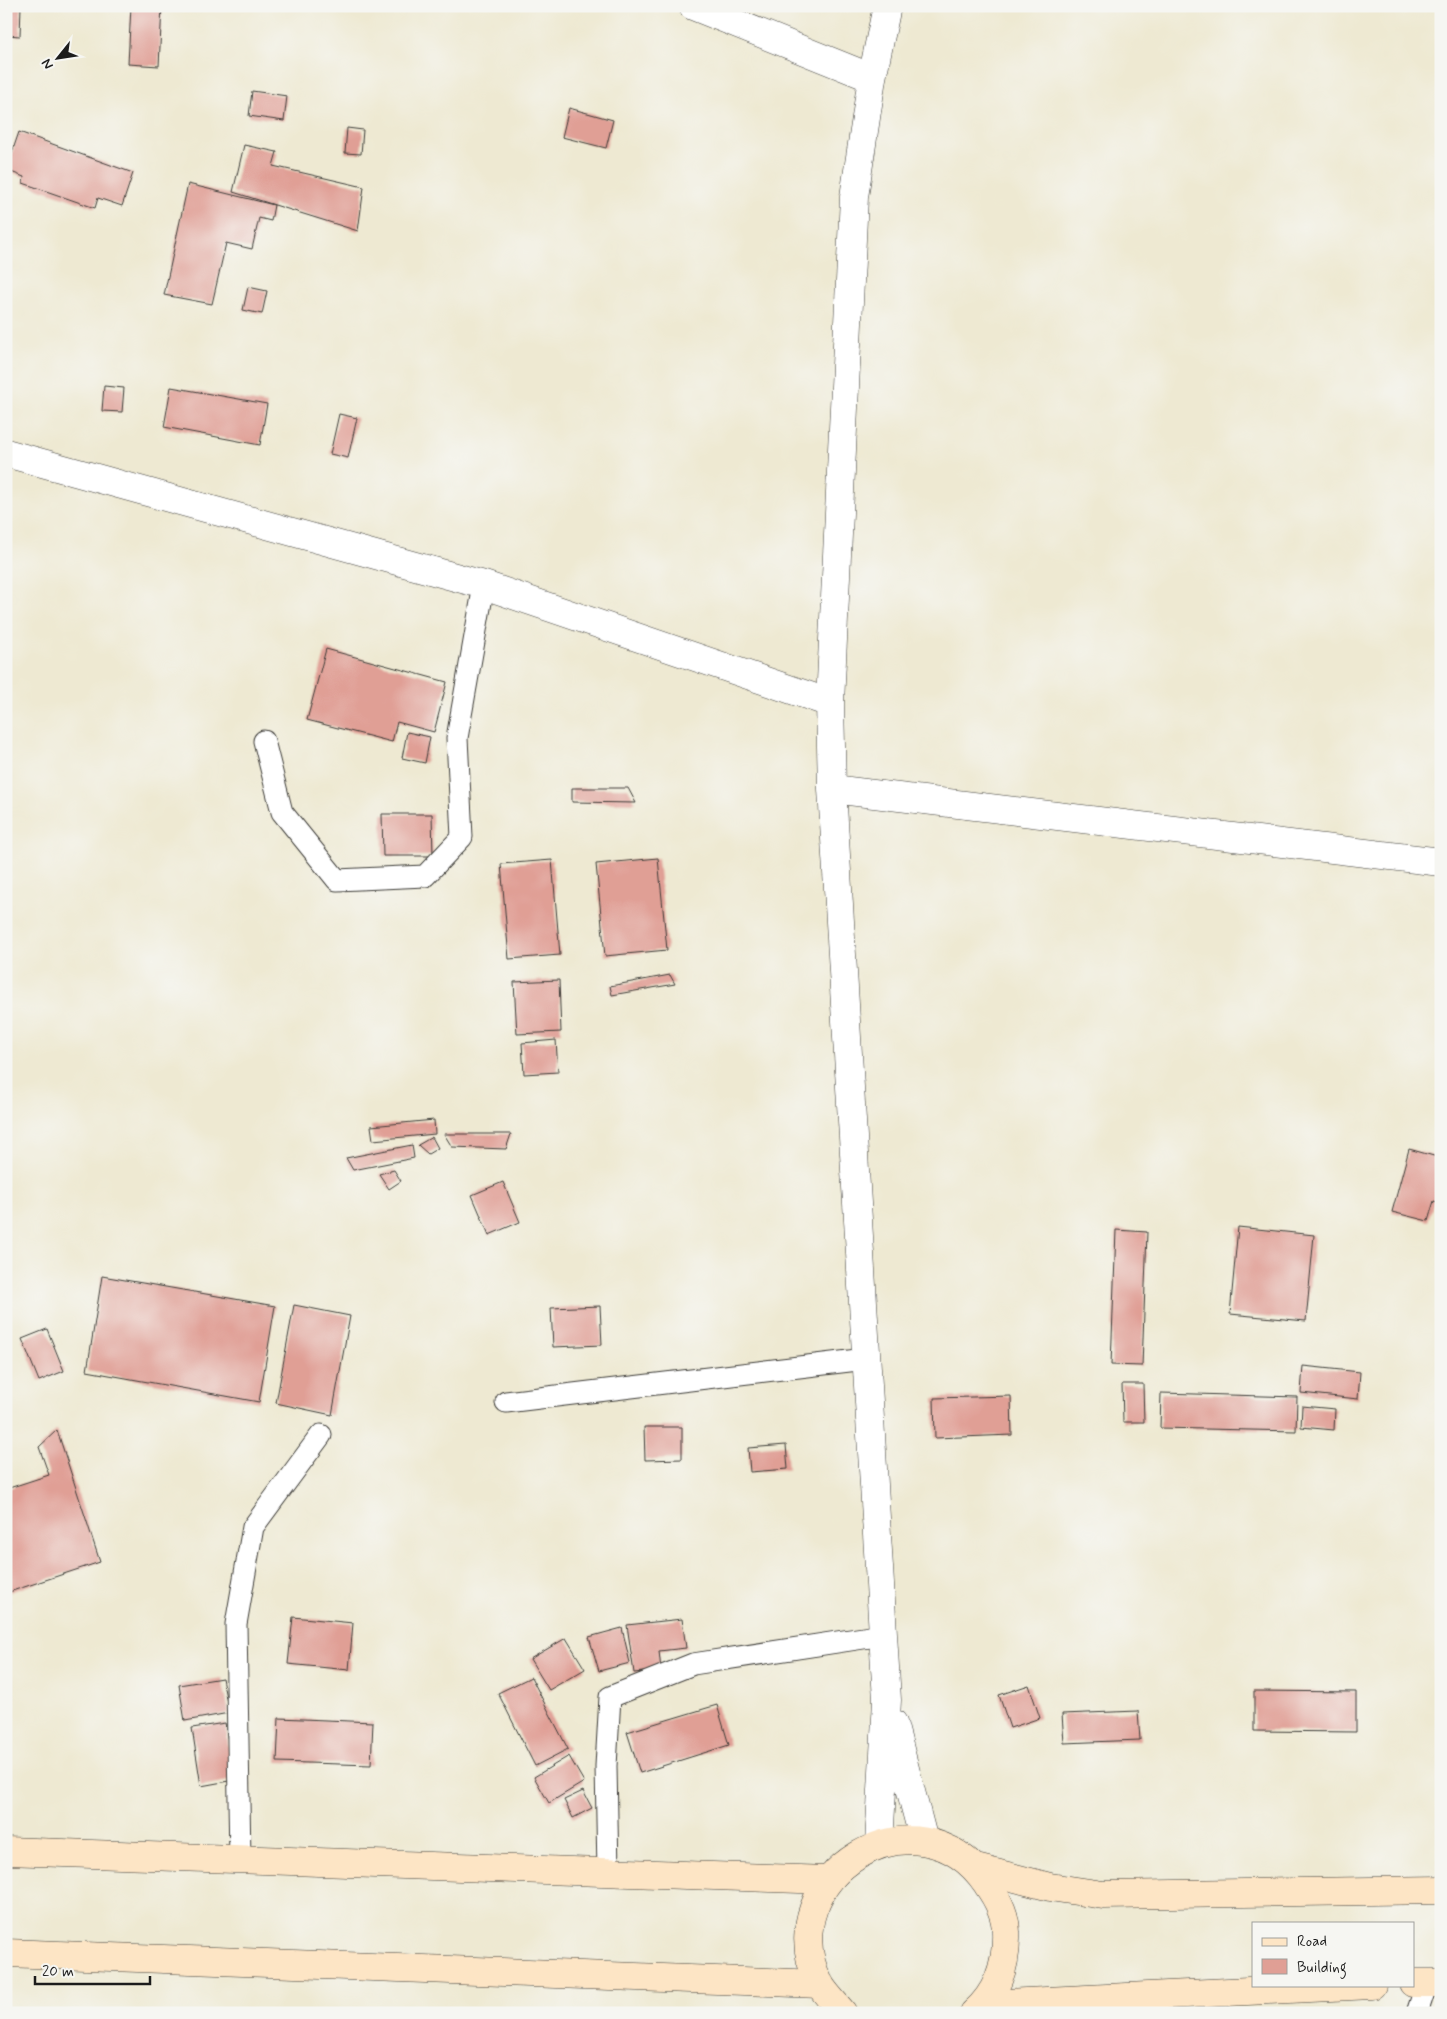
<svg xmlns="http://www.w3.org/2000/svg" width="1447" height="2019" viewBox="0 0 1447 2019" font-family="Mynerve,sans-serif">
  <rect width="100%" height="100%" fill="#f6f6f2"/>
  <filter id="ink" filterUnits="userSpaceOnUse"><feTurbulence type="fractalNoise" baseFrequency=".02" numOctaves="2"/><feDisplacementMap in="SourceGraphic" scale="10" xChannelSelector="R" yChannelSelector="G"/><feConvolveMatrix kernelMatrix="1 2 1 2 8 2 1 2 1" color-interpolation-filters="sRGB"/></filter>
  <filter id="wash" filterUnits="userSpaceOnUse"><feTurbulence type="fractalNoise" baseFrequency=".0096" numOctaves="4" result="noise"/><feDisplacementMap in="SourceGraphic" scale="20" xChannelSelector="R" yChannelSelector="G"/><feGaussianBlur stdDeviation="1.12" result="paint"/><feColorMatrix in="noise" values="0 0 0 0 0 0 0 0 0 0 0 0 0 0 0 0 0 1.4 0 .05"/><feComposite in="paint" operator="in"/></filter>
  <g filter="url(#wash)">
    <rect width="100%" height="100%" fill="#eee9d2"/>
    <g id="blocks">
      <!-- building -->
      <path fill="#e09f95" d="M6 6H21L20 36 6 35Z
        M131 6H162L159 66 128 64Z
        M252 91 287 96 284 121 249 116Z
        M569 108 613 120 606 148 562 137Z
        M347 128 363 130 361 154 345 153Z
        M19 132 133 173 122 206 98 198 95 208 23 183 24 177 6 170Z
        M244 145 277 152 273 166 364 187 358 231 233 192Z
        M188 184 274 205 271 221 259 218 252 249 226 243 212 304 164 295Z
        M248 287 267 291 262 314 243 310Z
        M104 386 124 388 122 412 102 411Z
        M171 387 267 404 260 445 164 427Z
        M339 414 357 418 348 458 330 454Z
        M326 649 447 682 434 732 397 722 392 742 307 720Z
        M407 732 430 737 425 763 402 758Z
        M572 788H628L636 803 572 802Z
        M382 814H432L433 856H383Z
        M658 858 667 950 605 956 596 864Z
        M552 860 560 955 509 959 501 864Z
        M670 975 675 984 612 995 610 986Z
        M559 980 561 1032 517 1034 514 982Z
        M556 1040 558 1072 524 1074 522 1043Z
        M434 1120 435 1134 373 1140 371 1126Z
        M444 1134H511L506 1149 452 1147Z
        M432 1137 438 1148 428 1154 418 1145Z
        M412 1145 414 1158 353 1170 346 1158Z
        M1409 1149 1441 1158V1203L1434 1201 1428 1221 1392 1212Z
        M394 1170 401 1181 389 1189 379 1174Z
        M503 1182 520 1222 489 1235 472 1195Z
        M1238 1227 1314 1235 1306 1321 1230 1314Z
        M1116 1230 1147 1232 1142 1366 1111 1365Z
        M102 1276 275 1306 259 1402 87 1371Z
        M294 1305 350 1316 332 1415 276 1403Z
        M600 1306 602 1345 553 1347 551 1308Z
        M47 1329 64 1371 39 1381 22 1339Z
        M1303 1366 1360 1372 1358 1399 1301 1393Z
        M1122 1384H1143L1144 1422H1123Z
        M1161 1393 1297 1397 1296 1431 1160 1428Z
        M1011 1396 1012 1435 935 1438 934 1398Z
        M1302 1406 1335 1409 1334 1430 1301 1427Z
        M644 1427H682V1459L645 1460Z
        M57 1430 100 1562 6 1593V1489L49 1475 39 1447Z
        M786 1445 788 1469 750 1472 748 1448Z
        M293 1617 353 1623 349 1670 288 1664Z
        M682 1619 686 1648 659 1651 661 1670 634 1673 627 1625Z
        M622 1628 630 1663 599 1671 589 1637Z
        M566 1638 585 1669 549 1690 530 1659Z
        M531 1677 568 1749 535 1766 498 1693Z
        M222 1678 229 1713 185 1721 179 1685Z
        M1029 1685 1040 1718 1010 1728 999 1695Z
        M1254 1691 1356 1692V1732L1254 1731Z
        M717 1705 729 1745 640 1773 627 1732Z
        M1138 1711 1140 1740 1064 1743 1062 1714Z
        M279 1718 373 1722 371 1765 277 1762Z
        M225 1723 234 1780 201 1786 192 1728Z
        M569 1756 584 1782 549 1803 534 1777Z
        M583 1791 592 1808 573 1818 564 1800Z"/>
    </g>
  </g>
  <g filter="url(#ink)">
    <use href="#blocks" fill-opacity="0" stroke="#3c3b37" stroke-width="1"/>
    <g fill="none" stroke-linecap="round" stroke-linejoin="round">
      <defs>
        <path id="lane" d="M264 741 282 812 337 880 425 876 462 837 457 738 484 585
          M506 1402 866 1359
          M240 1859 236 1624 253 1527 321 1435
          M608 1872 606 1766 610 1697 693 1664 883 1635
          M1417 2013 1427 1983"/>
        <path id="street" d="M693 6 872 78
          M6 453 484 585 830 703
          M832 789 1441 862
          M893 1723 924 1841
          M879 1844 887 1700 832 789 830 703 854 197 872 78 887 6"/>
        <path id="secondary" d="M6 1851 828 1880
          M976 1868 1050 1887 1103 1895 1441 1890
          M6 1953 820 1984
          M1413 1983H1441
          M984 2004 1372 1985
          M843 2013C835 2003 825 1994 819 1983 767 1877 918 1782 987 1884 997 1898 1006 1914 1006 1932 1007 1963 998 1992 974 2013"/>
      </defs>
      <!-- lane casing -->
      <use href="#lane" stroke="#3c3b37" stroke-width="23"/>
      <!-- street casing -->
      <use href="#street" stroke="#3c3b37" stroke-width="29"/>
      <!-- secondary casing -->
      <use href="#secondary" stroke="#3c3b37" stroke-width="29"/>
      <!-- lane -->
      <use href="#lane" stroke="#fff" stroke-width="21"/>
      <!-- street -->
      <use href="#street" stroke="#fff" stroke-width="28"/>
      <!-- secondary -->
      <use href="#secondary" stroke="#fde5c5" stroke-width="28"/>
    </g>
  </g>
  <!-- margin -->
  <rect width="1447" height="2019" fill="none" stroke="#f6f6f2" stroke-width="25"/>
  <!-- legend -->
  <rect x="1252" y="1922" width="162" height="65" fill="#f6f6f2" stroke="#9f9f9c"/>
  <rect x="1262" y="1938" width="25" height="8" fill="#fde5c5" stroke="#9f9f9c"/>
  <text x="1297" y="1946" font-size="15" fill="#1c1c1c">Road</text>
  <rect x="1262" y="1959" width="25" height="15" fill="#e09f95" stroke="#9f9f9c"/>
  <text x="1297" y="1972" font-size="15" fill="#1c1c1c">Building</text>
  <!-- north arrow -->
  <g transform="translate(58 58) rotate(240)" stroke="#f6f6f2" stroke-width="4" paint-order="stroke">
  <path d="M0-4L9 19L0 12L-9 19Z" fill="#1c1c1c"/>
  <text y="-8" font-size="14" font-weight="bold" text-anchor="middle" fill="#1c1c1c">N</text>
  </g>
  <!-- scale -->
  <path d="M35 1976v8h115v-8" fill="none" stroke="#1c1c1c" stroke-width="2.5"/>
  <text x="42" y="1976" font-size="15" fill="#1c1c1c" stroke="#f6f6f2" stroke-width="4" paint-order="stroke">20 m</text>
</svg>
